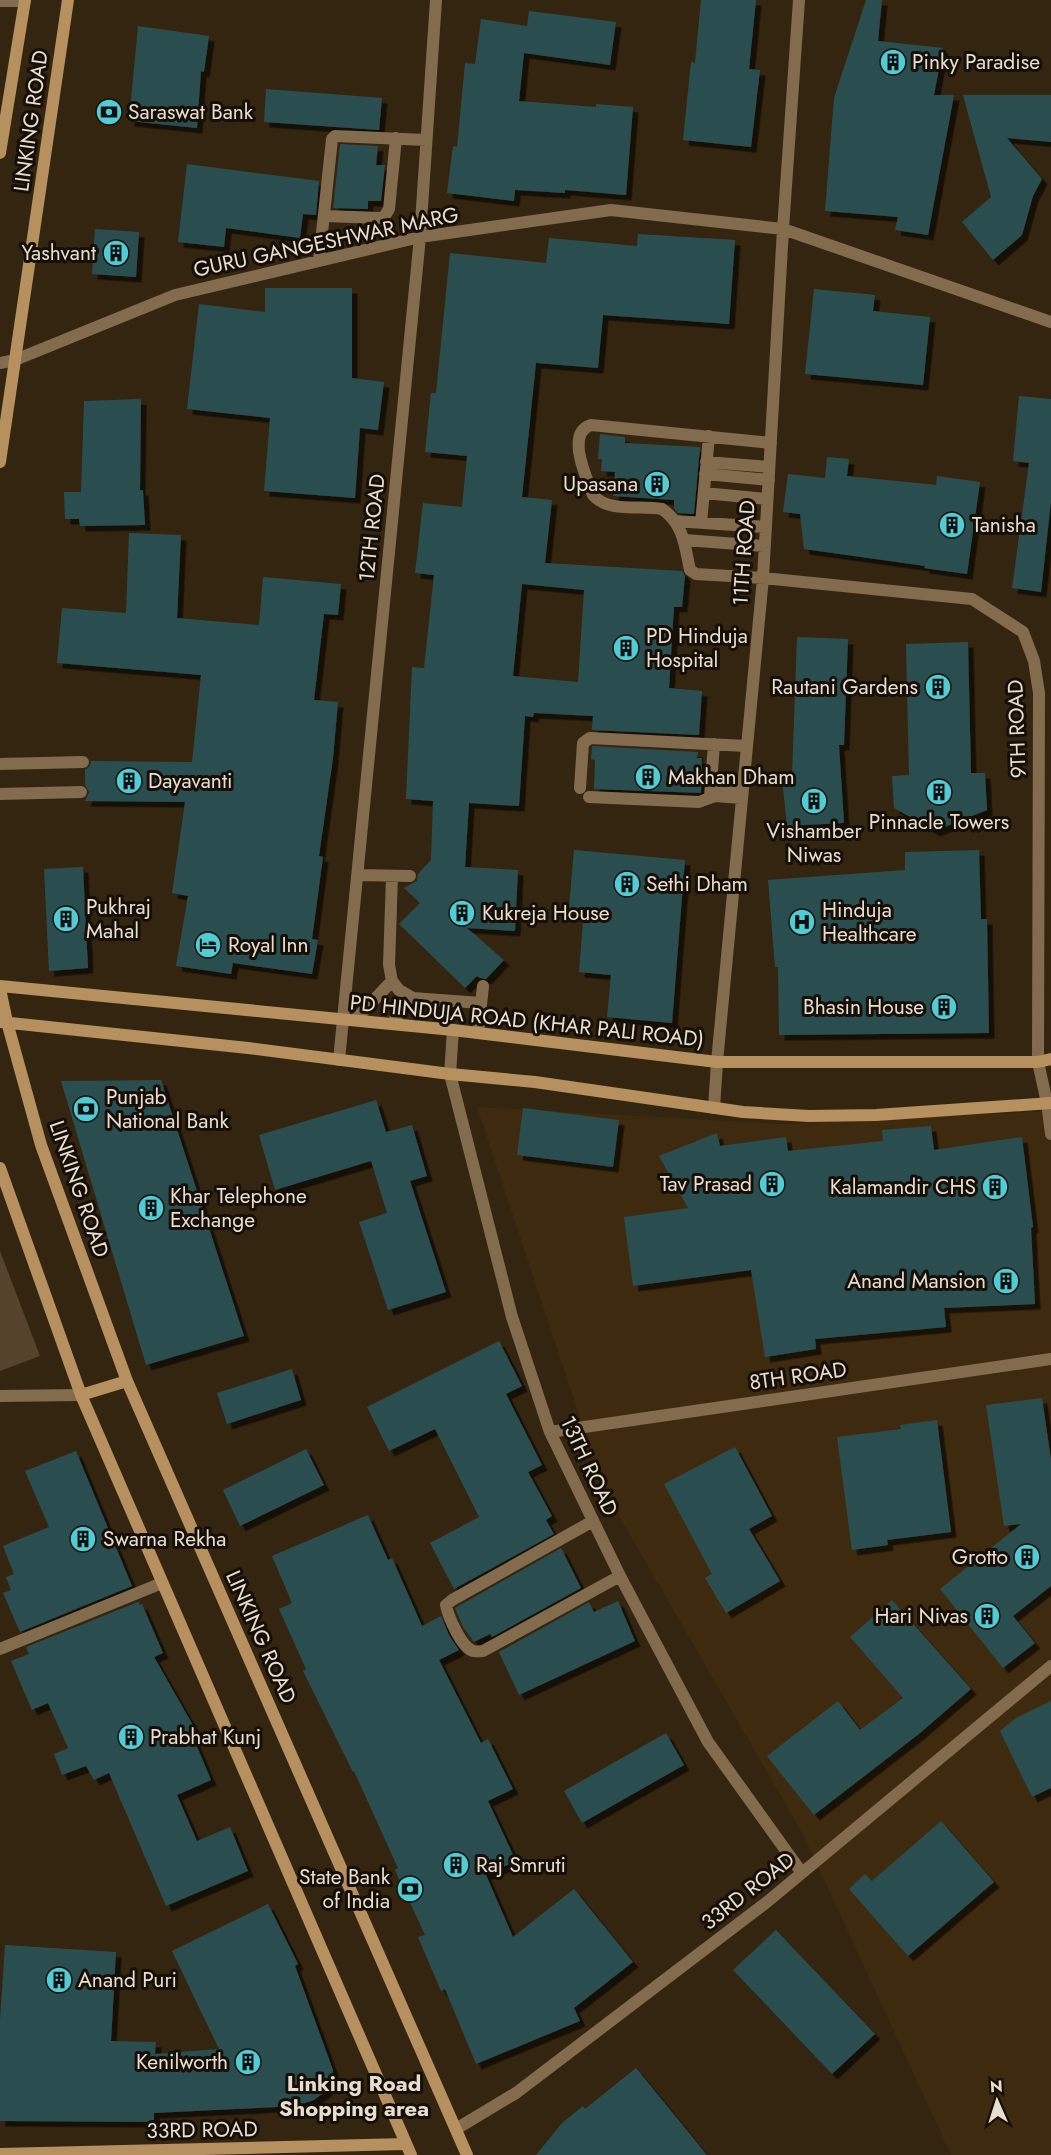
<svg xmlns="http://www.w3.org/2000/svg" width="1051" height="2155" viewBox="0 0 1051 2155" font-family="Jost,sans-serif">
  <defs>
    <filter id="shadow"><feDropShadow dx="5.5" dy="5.5" stdDeviation="0" flood-color="#0009"/></filter>
  </defs>
  <rect width="100%" height="100%" fill="#342510"/>
  <!-- built -->
  <path fill="#3e2a0e" d="M477 1107 782 1124 1051 1111V2155H951L804 1836 604 1490Z"/>
  <!-- green -->
  <path fill="#56432b" d="M0 1251 40 1356 0 1371Z"/>
  <!-- building -->
  <path fill="#2b4e50" fill-rule="evenodd" filter="url(#shadow)" d="M701 0H756L749 69 760 70 751 147 683 140 691 62 695 63Z
    M866 0H882L878 41 943 48 934 95H954L928 235 895 230 898 217 825 211 834 98Z
    M529 11 616 22 610 65 524 53 519 101 596 107V104L633 107 626 195 565 190V193L515 190 514 201 447 193 453 146 457 147 465 63 475 64 481 19 527 26Z
    M138 26 209 36 204 72 201 71 197 128 129 121Z
    M266 89 382 98 379 130 264 122Z
    M963 95H1051V142L1007 138 1042 179 1033 196 1022 235 993 260 962 222 991 197Z
    M340 144 378 146 376 165H385L381 201H368V209L333 208Z
    M187 164 319 181 316 215 303 214 300 238 226 228 224 247 178 242Z
    M95 229 139 232 136 277 92 274Z
    M638 234 735 240 729 324 603 315 598 368 536 363 522 497 552 500 545 563 682 571 685 576 682 607H674L669 688 702 691 699 735 592 730 593 716 534 713 533 717 525 716 519 806 469 803 465 867 518 870 515 931 467 928 504 960 486 979 480 978 477 976 465 988 399 924 420 903 404 888 417 881 418 874 431 860 433 801 406 799 412 667 424 668 434 575 415 573 423 503 462 507 467 456 425 452 431 393H436L450 253 546 263 549 238 637 246ZM522 584 584 590 578 682 513 676Z
    M265 288H352V378L384 382 378 430 360 428 355 498 264 491 270 418 187 409 199 304 265 312Z
    M814 289 875 295 873 311 930 317 923 385 805 374Z
    M1019 396 1051 399V501L1041 592 1012 588 1029 463 1013 461Z
    M141 399 140 490H143L145 525 80 526 79 519H65L64 492H81L84 401Z
    M600 434 625 437V443L700 447 694 514 678 513 674 508V500L613 496 615 472 601 471 602 459H598Z
    M827 457 849 459 847 476 936 485 937 476 980 482 967 574 924 568 925 566 804 549 800 514 783 512 788 474 825 478Z
    M129 533 181 535 177 618 259 625 263 577 341 584 338 615 324 614 314 700 338 702 333 758 319 856 323 857 312 939 318 940 312 974 233 963 231 974 176 966 188 896 172 893 185 802 85 801 89 792 85 785V770L90 766 91 761 192 762 201 675 57 663 62 608 126 613Z
    M797 637 848 639 844 745H839L844 823 787 826 782 778 792 777Z
    M968 642 971 773H985L987 810 935 831 894 808 892 776 909 775 906 644Z
    M592 746 698 752 697 758H702L701 793 594 789 595 760 591 759Z
    M574 850 685 860 672 1023 607 1017 611 975 579 972 584 910 569 908Z
    M979 850 981 919H987L989 1033 779 1035 778 967H775L768 880 905 870V852Z
    M83 867 88 968 49 971 44 869Z
    M161 1080 244 1336 146 1365 61 1081Z
    M376 1100 386 1132 412 1125 427 1176 410 1181 446 1292 388 1310 359 1222 387 1213 371 1161 275 1190 259 1135Z
    M523 1108 619 1120 613 1167 517 1155Z
    M931 1126 934 1150 1022 1137 1033 1227 1031 1228 1035 1304 944 1308 946 1327 815 1339 816 1349 765 1357 751 1270 633 1286 624 1217 688 1208 659 1156 717 1133 720 1146 786 1137 788 1151 883 1141 882 1130Z
    M499 1341 522 1386 506 1394 542 1465 528 1472 552 1516 546 1520 554 1534 454 1589 430 1543 479 1517 435 1429 389 1451 367 1407Z
    M292 1369 301 1400 227 1424 217 1393Z
    M1042 1398 1051 1460V1586L1013 1616 1035 1643 1003 1668 940 1589 1021 1524 1004 1526 986 1405Z
    M937 1420 951 1532 887 1540 888 1545 852 1550 837 1437 901 1429 900 1425Z
    M735 1447 772 1516 749 1529 780 1581 726 1613 705 1578 712 1574 664 1484Z
    M306 1449 324 1485 240 1526 223 1490Z
    M76 1451 132 1586 20 1632 3 1593 11 1590 6 1577 14 1574 3 1546 49 1527 25 1471Z
    M368 1515 388 1560 392 1558 422 1626 441 1616 449 1635 459 1650 439 1660 481 1743 488 1739 513 1789 488 1801 516 1861 486 1875 513 1937 574 1889 633 1962 574 2008 580 2021 476 2064 445 1989 441 1991 418 1937 425 1935 395 1870 398 1868 354 1771 353 1772 303 1671 306 1669 279 1609 292 1603 272 1556Z
    M561 1548 581 1588 492 1637 490 1634 474 1642 463 1627 455 1608Z
    M892 1600 971 1689 920 1733 814 1815 767 1756 838 1701 860 1730 903 1698 850 1637Z
    M618 1601 635 1641 519 1695 499 1652 589 1602 594 1612Z
    M138 1602 140 1605 142 1604 163 1653 154 1657 198 1734 193 1737 211 1780 177 1795 197 1841 230 1827 248 1871 166 1906 109 1773 94 1780 86 1766 62 1775 54 1754 68 1748 48 1703 32 1710 11 1661 29 1654 26 1647Z
    M1051 1701V1788L1032 1797 1000 1731 1016 1718Z
    M666 1733 684 1765 582 1823 564 1791Z
    M941 1821 994 1882 908 1956 849 1889 865 1874 872 1881Z
    M268 1904 298 1964 295 1966 333 2070 332 2081 326 2091 314 2100 296 2106 154 2113V2122L0 2121V2021L5 1945 116 1952 111 2041 156 2042 155 2054 219 2049 172 1951Z
    M776 1930 875 2034 832 2074 733 1970Z
    M636 2068 707 2155H536L562 2123 583 2106 585 2109Z"/>
  <g fill="none" stroke-linecap="round" stroke-linejoin="round">
    <!-- street -->
    <path stroke="#836b4d" stroke-width="12" d="M0 1H25
      M324 216 381 218 384 217 389 209 396 138
      M319 261 332 139 335 136 426 140
      M0 363 15 360 175 295 420 237 611 210 783 229 1051 322
      M771 443 591 425C565 433 587 479 593 495 608 513 641 505 662 509 684 524 685 547 690 570L696 574 763 578 972 599 1023 632 1034 661 1039 693 1038 1062 1047 1103 1051 1134
      M706 462 769 467
      M705 474 769 480
      M704 493 767 499
      M674 521 766 527
      M701 523 709 436
      M685 540 765 546
      M0 764 83 762
      M711 785 743 786
      M580 788 583 743 590 738 746 746
      M0 794 81 792
      M589 797 699 802 715 796 741 798
      M710 797 714 744
      M358 875 410 876
      M392 876 389 965 392 981 399 990 413 998 481 1003
      M355 1020 392 981
      M392 1024 409 997
      M453 1030 450 1074 512 1317 550 1432 620 1576 708 1742 802 1873
      M478 1033 483 986
      M339 1060 420 237 436 0
      M714 1108 717 1062 763 578 783 229 799 0
      M0 1396 81 1395
      M550 1432 1051 1359
      M593 1521 452 1600 446 1605C448 1616 461 1647 473 1651 475 1652 481 1651 483 1651L620 1576
      M0 1649 162 1583
      M456 2129 516 2093 767 1902 1051 1666"/>
    <!-- secondary -->
    <path stroke="#b79060" stroke-width="12" d="M0 153 25 0
      M0 462 68 0
      M0 986 453 1030 717 1062H1038L1051 1059
      M0 989 7 1022 41 1145 127 1381 467 2155
      M1 1022 248 1048 450 1074 535 1082 743 1112 809 1116 876 1115 1051 1103
      M0 1168 81 1395 411 2155
      M81 1395 127 1381
      M0 2154 406 2144"/>
  </g>
  <!-- icons -->
  <defs>
    <symbol id="building-disc" viewBox="-11 -11 22 22"><circle r="9.5" fill="#51ccd4" stroke="#160f07"/><path d="M-4-6H4V6H1V3H-1V6H-4ZM-2.5-4.3h1.7v1.8h-1.7ZM.8-4.3h1.7v1.8H.8ZM-2.5-1h1.7V.8h-1.7ZM.8-1h1.7V.8H.8Z" fill="#111"/></symbol>
    <symbol id="bank-disc" viewBox="-11 -11 22 22"><circle r="9.5" fill="#51ccd4" stroke="#160f07"/><path d="M-6-4H6V4H-6ZM0-2.3a2.3 2.3 0 1 0 0 4.6a2.3 2.3 0 1 0 0-4.6Z" fill="#111"/></symbol>
    <symbol id="hospital-disc" viewBox="-11 -11 22 22"><circle r="9.5" fill="#51ccd4" stroke="#160f07"/><path d="M-5-5h3v3.5h4V-5h3V5h-3V1.5h-4V5h-3Z" fill="#111"/></symbol>
    <symbol id="hotel-disc" viewBox="-11 -11 22 22"><circle r="9.5" fill="#51ccd4" stroke="#160f07"/><path d="M-6-4.5h1.5V1H6V5H4.5V3h-9V5H-6ZM-4 0a1.8 1.8 0 1 1 3.6 0ZM.5 0V-2.5h3Q6-2.5 6 0Z" fill="#111"/></symbol>
  </defs>
  <g fill-rule="evenodd">
    <use href="#building-disc" x="878" y="47" width="30" height="30"/>
    <use href="#bank-disc" x="94" y="97" width="30" height="30"/>
    <use href="#building-disc" x="101" y="238" width="30" height="30"/>
    <use href="#building-disc" x="642" y="469" width="30" height="30"/>
    <use href="#building-disc" x="937" y="510" width="30" height="30"/>
    <use href="#building-disc" x="611" y="633" width="30" height="30"/>
    <use href="#building-disc" x="923" y="672" width="30" height="30"/>
    <use href="#building-disc" x="633" y="762" width="30" height="30"/>
    <use href="#building-disc" x="114" y="766" width="30" height="30"/>
    <use href="#building-disc" x="924" y="777" width="30" height="30"/>
    <use href="#building-disc" x="799" y="786" width="30" height="30"/>
    <use href="#building-disc" x="612" y="869" width="30" height="30"/>
    <use href="#building-disc" x="447" y="898" width="30" height="30"/>
    <use href="#building-disc" x="51" y="904" width="30" height="30"/>
    <use href="#hospital-disc" x="787" y="907" width="30" height="30"/>
    <use href="#hotel-disc" x="193" y="930" width="30" height="30"/>
    <use href="#building-disc" x="929" y="992" width="30" height="30"/>
    <use href="#bank-disc" x="71" y="1094" width="30" height="30"/>
    <use href="#building-disc" x="757" y="1169" width="30" height="30"/>
    <use href="#building-disc" x="980" y="1172" width="30" height="30"/>
    <use href="#building-disc" x="136" y="1193" width="30" height="30"/>
    <use href="#building-disc" x="991" y="1266" width="30" height="30"/>
    <use href="#building-disc" x="68" y="1524" width="30" height="30"/>
    <use href="#building-disc" x="1012" y="1542" width="30" height="30"/>
    <use href="#building-disc" x="972" y="1601" width="30" height="30"/>
    <use href="#building-disc" x="116" y="1722" width="30" height="30"/>
    <use href="#building-disc" x="441" y="1850" width="30" height="30"/>
    <use href="#bank-disc" x="395" y="1874" width="30" height="30"/>
    <use href="#building-disc" x="44" y="1965" width="30" height="30"/>
    <use href="#building-disc" x="233" y="2047" width="30" height="30"/>
  </g>
  <g text-anchor="middle" dominant-baseline="central" stroke-width="6" stroke-linejoin="round" paint-order="stroke">
    <!-- poi labels -->
    <g font-size="21" fill="#e8ddd1" stroke="#160f07" text-anchor="start">
      <text x="912" y="62">Pinky Paradise</text>
      <text x="128" y="112">Saraswat Bank</text>
      <text x="96" y="253" text-anchor="end">Yashvant</text>
      <text x="638" y="484" text-anchor="end">Upasana</text>
      <text x="972" y="525">Tanisha</text>
      <text x="646" y="636">PD Hinduja<tspan x="646" dy="24">Hospital</tspan></text>
      <text x="918" y="687" text-anchor="end">Rautani Gardens</text>
      <text x="668" y="777">Makhan Dham</text>
      <text x="148" y="781">Dayavanti</text>
      <text x="939" y="822" text-anchor="middle">Pinnacle Towers</text>
      <text x="814" y="831" text-anchor="middle">Vishamber<tspan x="814" dy="24">Niwas</tspan></text>
      <text x="646" y="884">Sethi Dham</text>
      <text x="86" y="907">Pukhraj<tspan x="86" dy="24">Mahal</tspan></text>
      <text x="822" y="910">Hinduja<tspan x="822" dy="24">Healthcare</tspan></text>
      <text x="482" y="913">Kukreja House</text>
      <text x="228" y="945">Royal Inn</text>
      <text x="924" y="1007" text-anchor="end">Bhasin House</text>
      <text x="106" y="1097">Punjab<tspan x="106" dy="24">National Bank</tspan></text>
      <text x="752" y="1184" text-anchor="end">Tav Prasad</text>
      <text x="976" y="1187" text-anchor="end">Kalamandir CHS</text>
      <text x="170" y="1196">Khar Telephone<tspan x="170" dy="24">Exchange</tspan></text>
      <text x="986" y="1281" text-anchor="end">Anand Mansion</text>
      <text x="103" y="1539">Swarna Rekha</text>
      <text x="1008" y="1557" text-anchor="end">Grotto</text>
      <text x="968" y="1616" text-anchor="end">Hari Nivas</text>
      <text x="150" y="1737">Prabhat Kunj</text>
      <text x="476" y="1865">Raj Smruti</text>
      <text x="390" y="1877" text-anchor="end">State Bank<tspan x="390" dy="24">of India</tspan></text>
      <text x="78" y="1980">Anand Puri</text>
      <text x="228" y="2062" text-anchor="end">Kenilworth</text>
    </g>
    <!-- street labels -->
    <g font-size="21" fill="#e8ddd1" stroke="#160f07">
      <text transform="translate(31 121) rotate(-82)">LINKING ROAD</text>
      <text transform="translate(326 242) rotate(-12)">GURU GANGESHWAR MARG</text>
      <text transform="translate(372 528) rotate(-84)">12TH ROAD</text>
      <text transform="translate(744 553) rotate(-86)">11TH ROAD</text>
      <text transform="translate(1017 729) rotate(-92)">9TH ROAD</text>
      <text transform="translate(527 1021) rotate(6)">PD HINDUJA ROAD (KHAR PALI ROAD)</text>
      <text transform="translate(79 1189) rotate(71)">LINKING ROAD</text>
      <text transform="translate(798 1376) rotate(-8)">8TH ROAD</text>
      <text transform="translate(589 1466) rotate(65)">13TH ROAD</text>
      <text transform="translate(261 1637) rotate(66)">LINKING ROAD</text>
      <text transform="translate(748 1891) rotate(-38)">33RD ROAD</text>
      <text transform="translate(202 2130) rotate(-1)">33RD ROAD</text>
    </g>
    <!-- neighbourhood labels -->
    <g font-size="22" font-weight="bold" fill="#e8ddd1" stroke="#160f07">
      <text x="354" y="2083">Linking Road<tspan x="354" dy="25">Shopping area</tspan></text>
    </g>
  </g>
  <!-- north arrow -->
  <g transform="translate(997 2101) rotate(357)" stroke="#160f07" stroke-width="4.5" paint-order="stroke">
  <path d="M0-4.5L10 22L0 15L-10 22Z" fill="#e8ddd1"/>
  <text y="-9" font-size="16" font-weight="bold" text-anchor="middle" fill="#e8ddd1">N</text>
  </g>
</svg>
